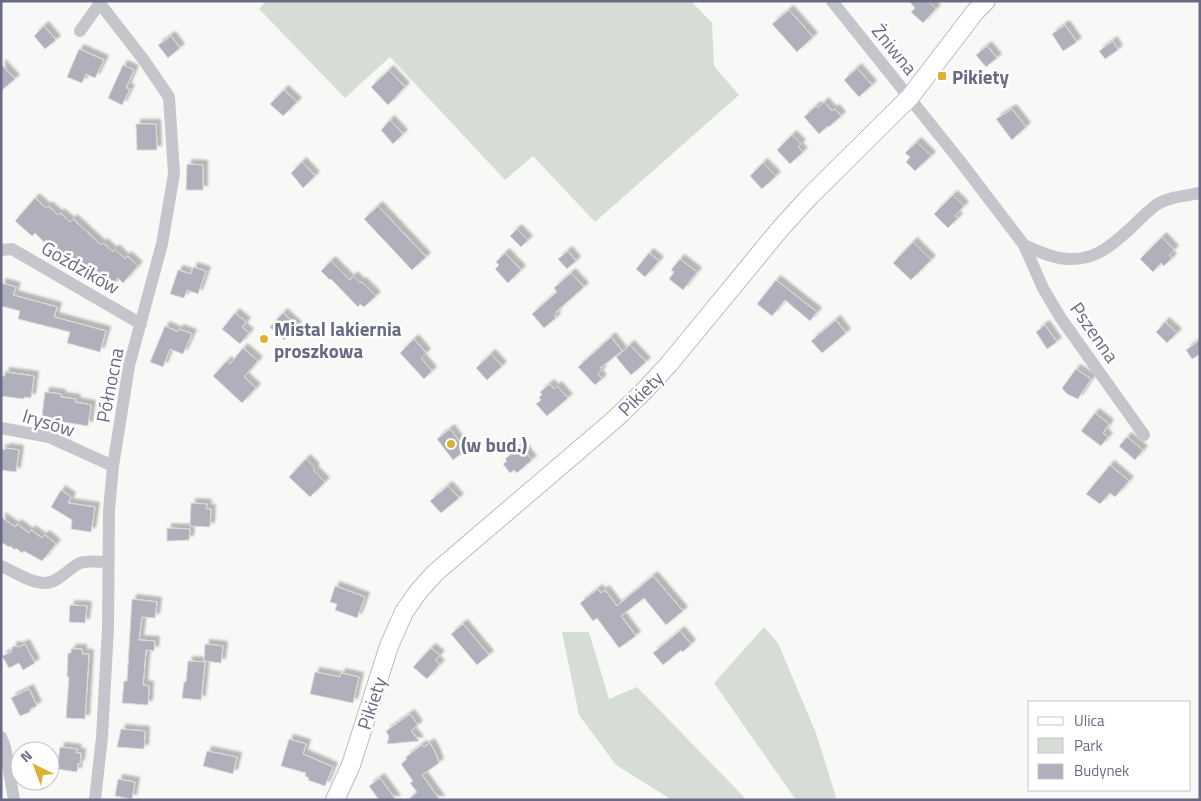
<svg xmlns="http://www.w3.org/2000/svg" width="1201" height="801" font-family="'Titillium Web',sans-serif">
  <defs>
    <filter id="shadow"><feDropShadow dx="4.5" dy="-4.5" stdDeviation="1" flood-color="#0004"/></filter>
  </defs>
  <rect width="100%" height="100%" fill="#f8f9f6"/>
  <path fill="#d6ddd6" d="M266 1H691L712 23 714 66 739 95 595 222 533 156 505 180 390 57 345 98 259 9Z
    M764 627 778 643 816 733 836 797 834 800H796L714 683Z
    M562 632H589L609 699 637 687 747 800H672L616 765 579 715Z"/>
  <path fill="#afb0bc" stroke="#dadbd9" filter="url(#shadow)" d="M909 1H928L936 9 923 23 911 12 915 8Z
    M789 10 813 37 797 52 772 24Z
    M1065 25 1077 42 1063 51 1052 34Z
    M44 26 56 40 45 49 34 36Z
    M171 36 180 48 168 58 158 45Z
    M1113 41 1118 50 1105 59 1099 51Z
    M987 46 997 58 986 67 976 55Z
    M79 49 104 60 95 78 86 74 82 83 67 77Z
    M1 64 15 79 1 91Z
    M123 65 134 70 126 88 130 89 122 105 108 98Z
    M857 68 872 85 859 97 844 80Z
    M389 70 405 87 388 105 371 87Z
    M284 90 297 102 283 116 270 104Z
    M824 102 832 111 835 109 841 116 829 127 828 126 819 134 804 117 816 106 818 108Z
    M1012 109 1026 127 1012 140 996 119Z
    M390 120 403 134 393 144 381 130Z
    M136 124H156L157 150H137Z
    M792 135 801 144 798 147 803 152 790 164 777 150Z
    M917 142 931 156 915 171 906 162 910 157 905 153Z
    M302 162 315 176 303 188 291 173Z
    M763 163 776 176 762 189 750 176Z
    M187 164 203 165V190H186Z
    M953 195 964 206 955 216 958 218 948 228 934 214Z
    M35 198 46 208 48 206 58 215 60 213 70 222 73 219 101 245 103 243 113 252 115 249 125 259 127 256 138 266 123 283 118 278 112 286 101 277 100 280 89 270 87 272 77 263 74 265 46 240 44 242 35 233 32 236 15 221Z
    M378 206 426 257 412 270 364 219Z
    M517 229 528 240 521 247 510 236Z
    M1162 237 1174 250 1169 255 1172 258 1164 266 1161 263 1153 272 1140 259Z
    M913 242 931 260 911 280 893 263Z
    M568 251 576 261 567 269 558 259Z
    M505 253 521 270 508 283 495 269 499 265 496 262Z
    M649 253 659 261 645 277 636 269Z
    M680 259 697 272 683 290 669 279 674 272 671 270Z
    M331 261 350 280 353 276 360 283 362 282 376 296 364 307 360 304 358 307 331 279 330 280 321 271Z
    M193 267 206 271 198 294 187 290 184 298 170 294 178 270 191 274Z
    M571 273 584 287 556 312 557 313 554 316 556 318 544 328 532 314 557 292 554 288Z
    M776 280 817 312 810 321 785 300 772 316 757 304Z
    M1 283 16 287 13 295 57 307 54 317 106 331 100 352 67 343 70 332 18 319 20 311 1 306Z
    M235 313 246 322 242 327 249 333 240 344 222 329Z
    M283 313 297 326 284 340 270 327Z
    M836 320 846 333 822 353 811 341Z
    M1165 322 1177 333 1167 343 1156 332Z
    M1045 325 1057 342 1047 349 1036 332Z
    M165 326 178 332 179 329 192 334 183 354 170 349 163 367 150 362Z
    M611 337 622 351 600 368 602 370 598 374 602 379 595 385 578 367Z
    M414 339 426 353 421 358 432 371 424 379 400 353Z
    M1200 340V354L1192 359 1186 350Z
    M630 345 646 362 631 375 616 357Z
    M243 348 258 361 244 377 256 388 242 403 213 376 227 361 230 364Z
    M491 354 502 366 487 380 476 368Z
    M1076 369 1091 379 1078 399 1067 394 1062 388Z
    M5 372 34 376 31 398 24 397V399L1 396V376H5Z
    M550 384 554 389 557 386 568 398 547 416 536 404 541 400 539 397 542 395 540 392Z
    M45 392 61 394V397L76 399 75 402 91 405 88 426 57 421V419L42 416Z
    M1095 413 1109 424 1103 433 1108 437 1101 446 1081 431Z
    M450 429 466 450 453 460 437 439Z
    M1127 437 1143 450 1135 460 1119 446Z
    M521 446 532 460 517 473 514 470 510 473 503 464 507 461 505 459Z
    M5 448 19 450 16 472 1 470V449L5 450Z
    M306 459 315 468 313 470 325 482 310 497 289 477Z
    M1110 465 1129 481 1115 497 1110 493 1100 504 1086 494Z
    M448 486 459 498 441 513 430 501Z
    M61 490 71 497 68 503 95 507 91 532 71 529 72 520 51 507Z
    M191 503 207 504 206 509H211L210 527 190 526Z
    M1 517 15 527 17 524 29 533 31 530 42 538 45 535 56 544 42 561 24 551 22 553 16 548 15 550 10 546 9 547 1 542Z
    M167 528 190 529 189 540 167 541Z
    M653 576 683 611 666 625 644 598 621 616 636 636 619 648 597 618 593 621 580 603 598 589 601 593 605 590 617 606Z
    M335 586 365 597 357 618 335 610 337 604 330 602Z
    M132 599 157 602 155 618 142 617 139 640 155 641 154 651 146 650 143 685 149 686 148 705 122 703 124 681H127Z
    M70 605 87 606 85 623 69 622Z
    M463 624 489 655 477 665 451 634Z
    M680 631 691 644 683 652 681 650 663 665 653 653Z
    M25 644 35 663 23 670 19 663 9 668 2 656 11 652 13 646 19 647Z
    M205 644 223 646 221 663 204 661Z
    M431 648 440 655 435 660 440 664 427 679 413 667Z
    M71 649H82V654H89L85 719 66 718 69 677H67L68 653H71Z
    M188 661 205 662 201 700 182 698 184 682H186Z
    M315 672 340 677 341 673 359 677 353 703 310 694Z
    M29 689 37 706 30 709V712L20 716 11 698Z
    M410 714 418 725 411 731 419 741 387 744 389 737 386 731Z
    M121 729 145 731 144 749 117 747Z
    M289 739 306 744 303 754 333 767 325 786 308 780 309 778 305 776 306 773 281 766Z
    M430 743 435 752 439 763 422 775 440 800H408L417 792 410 783 413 781 401 764 407 759 406 757 422 745 424 747Z
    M60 747 77 749 76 753H81L80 764 78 763 77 772 57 769Z
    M207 751 237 757 233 774 203 766Z
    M380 778 396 800H379L369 786Z
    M118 779 135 782 132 799 115 796Z"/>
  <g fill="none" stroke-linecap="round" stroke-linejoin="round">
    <defs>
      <path id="secondary" d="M335 800 351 765 389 646 404 612 418 592 435 573 614 420 644 391 669 364 780 229 810 196 910 97 975 12 986 1"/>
    </defs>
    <use href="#secondary" stroke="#babac2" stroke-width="20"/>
    <path stroke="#c5c5cc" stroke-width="12" d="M832 1 960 161 1024 245 1043 288 1060 317 1144 435
      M80 31 100 3
      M1024 245C1049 257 1073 266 1100 252 1112 246 1123 235 1133 226 1140 219 1148 211 1156 205 1168 197 1185 196 1200 193
      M1 250 12 249 141 324
      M1 428 49 437 113 466
      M1 566C14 571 31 584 46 583 59 582 69 568 80 563 89 560 99 562 108 562
      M1 737 5 747 14 800
      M95 800 102 737 108 628 109 510 113 466 129 366 162 244 174 174 169 97 143 59 98 1"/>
    <use href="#secondary" stroke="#fff" stroke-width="18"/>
  </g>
  <g fill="#ddb133" stroke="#fff" stroke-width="2">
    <rect x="937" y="71" width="10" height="10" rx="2.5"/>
    <circle cx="264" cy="339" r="5"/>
    <circle cx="451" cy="444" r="5"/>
  </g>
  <g text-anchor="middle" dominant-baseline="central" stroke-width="5" stroke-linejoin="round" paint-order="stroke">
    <g font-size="19" fill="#696a86" stroke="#fff">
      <text transform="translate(895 49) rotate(51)">Żniwna</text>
      <text transform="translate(81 267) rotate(30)">Goździków</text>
      <text transform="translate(1095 332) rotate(55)">Pszenna</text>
      <text transform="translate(109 385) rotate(-79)">Północna</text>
      <text transform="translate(640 393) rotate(-45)">Pikiety</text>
      <text transform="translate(49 422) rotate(17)">Irysów</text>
      <text transform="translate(371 703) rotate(-72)">Pikiety</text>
    </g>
    <g font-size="19" font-weight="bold" fill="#696a86" stroke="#fff" text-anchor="start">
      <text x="952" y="76">Pikiety</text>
      <text x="274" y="328">Mistal lakiernia<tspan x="274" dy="22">proszkowa</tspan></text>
      <text x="461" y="444">(w bud.)</text>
    </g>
  </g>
  <rect width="1201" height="801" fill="none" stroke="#696a86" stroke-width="5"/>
  <rect x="1028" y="701" width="162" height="90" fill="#ffffff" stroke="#c3c3cf"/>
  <rect x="1038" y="717" width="25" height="8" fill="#ffffff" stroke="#c3c3cf"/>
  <text x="1074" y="726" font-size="15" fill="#696a86">Ulica</text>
  <rect x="1038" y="738" width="25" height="15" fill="#d6ddd6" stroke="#c3c3cf"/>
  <text x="1074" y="751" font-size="15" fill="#696a86">Park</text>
  <rect x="1038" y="764" width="25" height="15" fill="#afb0bc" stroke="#c3c3cf"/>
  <text x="1074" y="776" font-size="15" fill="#696a86">Budynek</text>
  <g transform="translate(35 766) rotate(318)"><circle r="24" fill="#ffffff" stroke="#c3c3cf"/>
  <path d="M0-4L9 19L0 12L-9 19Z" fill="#ddb133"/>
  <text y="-8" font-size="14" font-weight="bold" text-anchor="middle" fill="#696a86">N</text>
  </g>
</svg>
